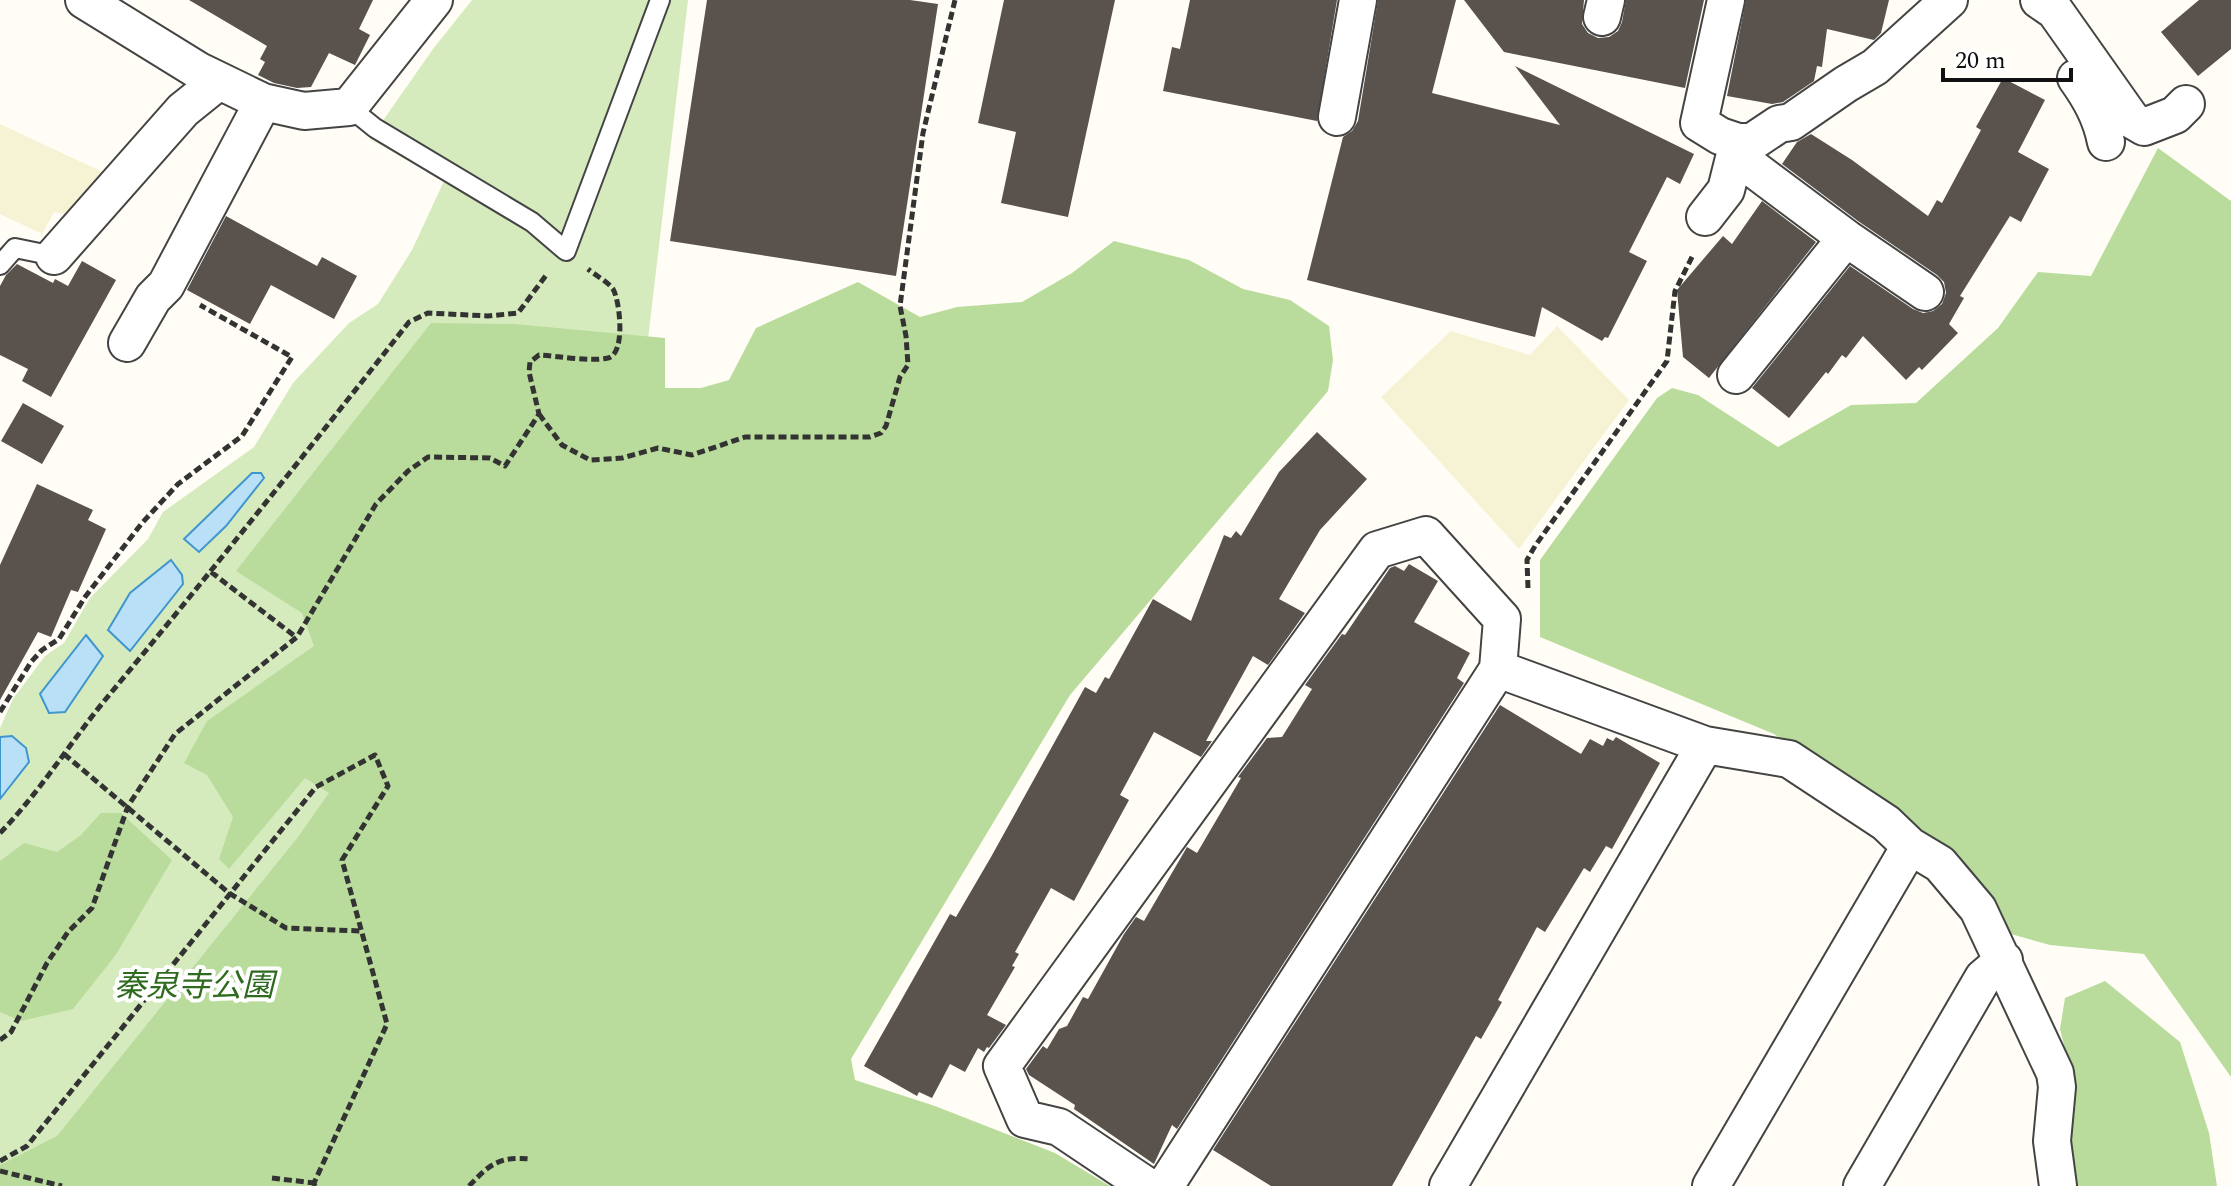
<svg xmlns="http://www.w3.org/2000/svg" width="2231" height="1186" font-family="Spectral,'Noto Sans JP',serif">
  <rect width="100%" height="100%" fill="#fffdf5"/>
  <path fill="#f6f3d4" d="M0 124 109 175 75 217 54 212 42 234 0 214Z
    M1557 326 1629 400 1519 549 1381 397 1451 331 1530 355Z"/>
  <path fill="#d5ebbd" d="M472 0H688L648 339 339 1186H0V728L13 699 45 656 64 643 90 598 148 539 163 512 254 447 293 383 349 323 378 304 412 250 444 181 370 139 433 49Z"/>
  <path fill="#b9dc9c" d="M2158 148 2231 201V1077L2144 954 2050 945 2011 934 1996 903 1958 854 1774 734 1540 637V560L1657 398 1672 388 1698 395 1778 447 1851 405 1916 403 1998 328 2038 272 2091 276Z
    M1114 241 1189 260 1243 289 1290 300 1329 326 1333 360 1328 391 1070 695 851 1059 855 1080 935 1106 1055 1153 1110 1186H0V1165L57 1136 298 837 329 793 305 778 229 869 219 859 233 817 207 775 184 763 207 721 314 646 302 613 236 571 431 323 514 324 665 338V388H701L729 380 756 328 858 282 920 317 957 307 1022 302 1072 273Z
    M101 813H121L172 860 115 956 73 1009 21 1021 0 1012V861L24 843 57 852 81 835Z
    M2105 981 2180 1042 2209 1133 2217 1186H2053L2070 1069 2060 1029 2065 998Z"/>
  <path fill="#b9e0f7" stroke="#3f96cf" stroke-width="2" d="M252 473H261L264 478 226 526 199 552 184 539Z
    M171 560 182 575 183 584 130 651 108 630 130 593Z
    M86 635 103 656 65 712 49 713 40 694Z
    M12 736 26 748 29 762 0 799V737Z"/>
  <path fill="#5a524d" d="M189 0H373L359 29 370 35 355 65 329 53 311 87 297 88 274 83 258 75 265 62 260 59 267 46Z
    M707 0H910L938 4 896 276 670 241Z
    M1004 0H1115L1068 217 1001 203 1016 132 978 123Z
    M1190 0H1337L1317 121 1163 91 1172 47 1180 49Z
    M1378 0H1456L1432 93 1560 125 1515 66 1694 154 1680 184 1667 177 1629 252 1647 261 1608 338 1605 337 1602 341 1542 307 1535 337 1307 280 1343 137 1352 131 1358 121Z
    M1464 0H1584L1582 24 1588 33 1598 38 1609 37 1618 31 1622 22 1626 0H1704L1685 88 1504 52Z
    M1746 0H1889L1881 33 1874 40 1827 29 1822 67 1817 66 1814 81 1783 102 1772 104 1727 96Z
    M2199 0H2231V49L2198 76 2161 32Z
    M2003 78 2045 100 2018 152 2049 169 2021 222 2010 216 1960 296 1964 298 1949 324 1958 333 1922 370 1919 367 1906 380 1863 336 1846 358 1842 355 1828 374 1826 372 1789 418 1752 388 1850 266 1913 309 1923 313 1933 311 1942 304 1946 293 1944 282 1937 275 1858 221 1782 164 1797 142 1811 134 1852 160 1928 216 1937 200 1942 203 1981 130 1976 127Z
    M1762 201 1816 242 1709 378 1683 357 1677 290 1723 236 1732 244Z
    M226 216 317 266 322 257 357 276 334 319 271 285 250 324 187 290Z
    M82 261 116 280 51 397 22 381 28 369 0 355V286L6 275 17 264 53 283 55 279 68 286Z
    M23 403 64 426 42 464 1 441Z
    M1317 432 1367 479 1320 530 1279 599 1305 613 1268 665 1253 656 1206 741H1212L1201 757 1154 732 1120 795 1129 800 1074 901 1051 888 1015 952 1019 954 1012 966 1015 967 987 1015 1006 1025 989 1048 987 1047 984 1052 978 1048 965 1072 950 1064 932 1098 919 1092 917 1096 864 1066 950 914 956 917 991 857 1085 687 1096 693 1105 677 1109 679 1153 599 1191 621 1224 535 1231 538 1236 531 1241 536 1279 472Z
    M37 484 93 510 88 520 106 529 78 592 71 590 51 637 38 632 0 700V565Z
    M1409 564 1438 581 1414 622 1470 653 1457 678 1464 683 1177 1129 1172 1125 1154 1164 1074 1109 1075 1105 1029 1075 1026 1069 1043 1046 1047 1049 1059 1029 1067 1026 1083 997 1088 999 1124 934 1136 917 1144 921 1187 847 1197 853 1241 778 1238 777 1267 738 1282 737 1312 689 1305 685 1342 634 1345 635 1390 568 1395 566 1404 571Z
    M1500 705 1581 754 1590 739 1603 746 1607 738 1613 741 1616 737 1660 763 1612 849 1606 846 1590 872 1584 868 1545 932 1537 927 1498 1000 1502 1002 1481 1039 1476 1036 1392 1186H1271L1213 1150Z"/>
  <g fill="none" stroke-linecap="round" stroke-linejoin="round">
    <defs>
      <path id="service" d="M349 107 375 128 532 222 566 251 660 0
        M0 265 15 248 54 256"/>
      <path id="minor" d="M84 0 199 71 263 102 304 111 349 107 434 0
        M1726 0 1699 123 1720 136 1738 142H1752L1779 124 1791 122 1846 84 1875 67 1949 0
        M2039 0 2055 11 2132 120 2144 127 2175 115 2186 104
        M1602 17 1606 0
        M2076 78C2091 99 2101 117 2106 142
        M1337 117 1358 0
        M1705 217 1726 190 1738 142
        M1846 238 1925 292
        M54 256 183 110 219 81
        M127 343 153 298 166 285 263 102
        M1736 375 1846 238 1751 167 1738 142
        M1147 1186 1059 1127 1025 1119 1002 1066 1377 550 1426 535 1502 619 1498 669 1705 745 1789 759 1886 823 1910 846 1940 864 1978 909 2055 1073 2057 1087 2052 1141 2058 1186
        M1165 1186 1498 669
        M1448 1186 1705 745
        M1711 1186 1910 846
        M1862 1186 1983 978 2004 960"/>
    </defs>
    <use href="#service" stroke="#444" stroke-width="22"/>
    <use href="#minor" stroke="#444" stroke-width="40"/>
    <path stroke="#333" stroke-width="5" stroke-dasharray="8 4" stroke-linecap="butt" d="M539 414 562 445 590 460 622 458 658 448 692 455 745 437H870L881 433 886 426 900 377 908 365 906 336 900 306 923 133 955 0
      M211 572 296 637
      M1528 588 1527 560 1535 546 1667 361 1675 291 1693 255
      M0 712 31 662 42 650 59 639 85 597 142 523 178 484 242 436 292 357 200 305
      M64 754 229 893 286 928 361 931
      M0 833C40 792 69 744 105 700 208 576 309 449 409 322L428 313 488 316 518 313 547 274
      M0 1040 11 1032 47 963 68 932 92 908 128 806 175 734 297 637 376 504 408 471 428 457 490 458 505 466 539 414 529 372 530 362 539 355C558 356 589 362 608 358 626 354 620 301 613 289 608 282 595 275 588 269
      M0 1161 27 1146 316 787 375 755 388 786 342 860 387 1024 314 1183 315 1186
      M0 1171 62 1186
      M272 1178 314 1183
      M469 1186C490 1164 499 1156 531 1159"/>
    <use href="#service" stroke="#fff" stroke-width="18"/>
    <use href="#minor" stroke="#fff" stroke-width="36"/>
  </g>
  <g text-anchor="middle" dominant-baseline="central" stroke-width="8" stroke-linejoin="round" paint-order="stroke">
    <g font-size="32" font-style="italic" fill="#2f6b1f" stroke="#fff">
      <text x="194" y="986">秦泉寺公園</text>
    </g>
  </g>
  <path d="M1943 68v12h128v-12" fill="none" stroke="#111111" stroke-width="4"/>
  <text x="1955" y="68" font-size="24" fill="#111111" stroke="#ffffff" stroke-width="6" paint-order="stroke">20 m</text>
</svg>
